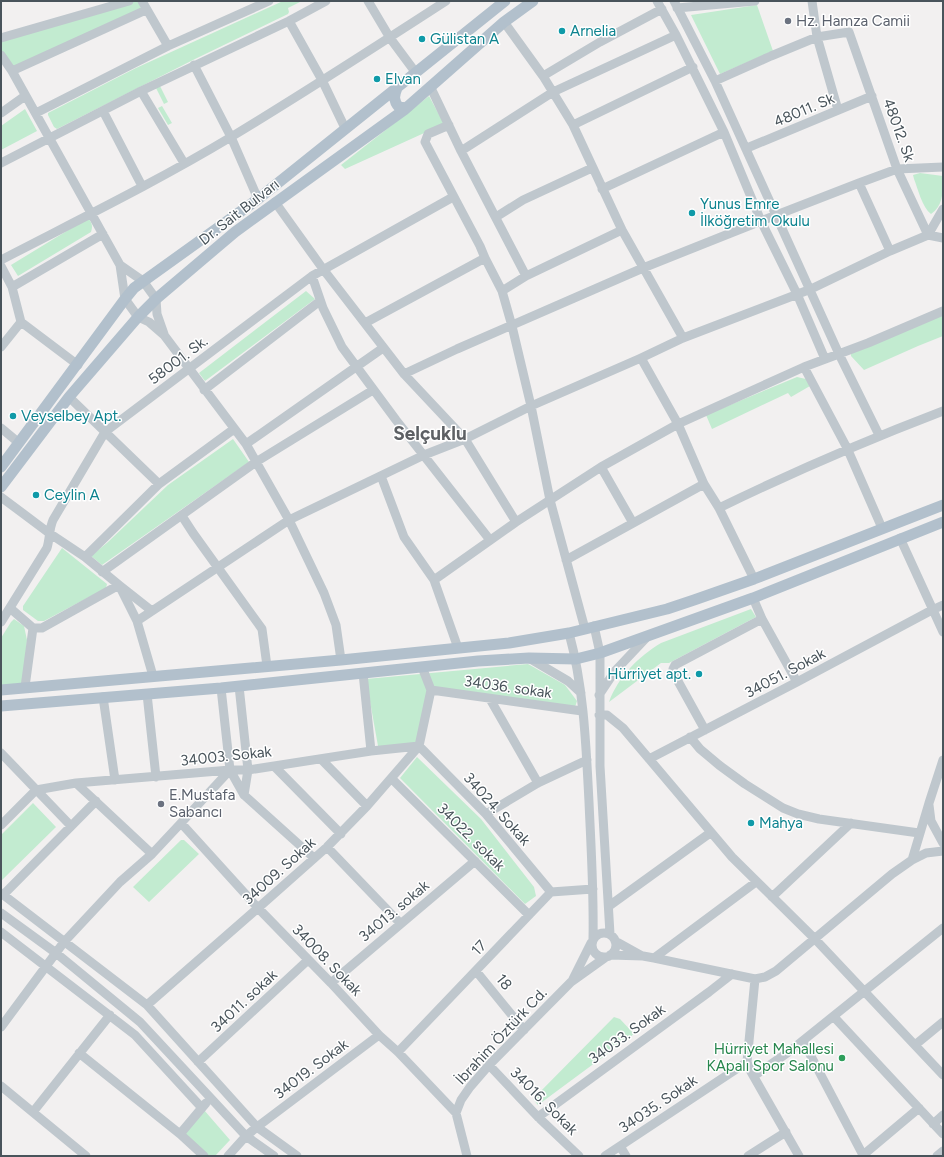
<svg xmlns="http://www.w3.org/2000/svg" width="944" height="1157" font-family="Figtree,sans-serif">
  <rect width="100%" height="100%" fill="#f2f0f0"/>
  <path fill="#c2ebd0" d="M129 1H142L146 10 12 71 1 55V38Z
    M283 1H302L288 8 289 12 288 14 195 59 57 129 54 127 48 115V113L136 68Z
    M757 5 773 51 720 74 691 15Z
    M160 86 168 102 164 104 156 88Z
    M429 96 444 124 345 169 341 165Z
    M162 106 172 123 168 125 158 108Z
    M25 109 37 131 1 150V126Z
    M920 173 943 176C943 190 944 205 931 214 922 207 918 189 914 179L913 175Z
    M88 218C92 223 93 226 91 232L18 276 11 265Z
    M306 291 315 299 205 381 199 373Z
    M943 315V336L918 346 864 370 851 356V352Z
    M797 377 806 379 810 386 791 397 788 393 712 429 706 415Z
    M233 439 249 462 102 565 91 556 108 542 168 485Z
    M62 548 107 584 106 588 44 621H38L23 610V606Z
    M751 609 756 617 669 663H661L609 702C618 677 639 656 661 643Z
    M14 619 24 626 27 640 24 683 1 686V638L11 622Z
    M528 664 565 685 577 701 575 707 431 690 419 746H378L366 679Z
    M417 757 481 819 534 887 536 896 525 904 400 778Z
    M33 803 56 827 1 881V835Z
    M181 840H184L199 854 149 902 133 887Z
    M614 1017 620 1019 634 1034 538 1105 533 1099Z
    M204 1110 230 1140 215 1156H208L182 1133Z"/>
  <g fill="none" stroke-linecap="round" stroke-linejoin="round">
    <path stroke="#bfc7cd" stroke-width="9" d="M142 1 168 46
      M368 1 390 38 416 73
      M657 1 676 35 724 132 761 221 797 294 825 359
      M674 1 715 81 839 354 879 435
      M812 1 817 37 838 110
      M677 8 755 1
      M289 21 322 80 345 128
      M504 22 543 76 573 125 622 230 683 338
      M1 38 129 1
      M1 55 12 71 120 265 125 299 138 317 149 322 164 335 246 444 289 520 324 593 336 625 341 660
      M194 65 231 137 258 199
      M12 71 146 10
      M543 76 600 42 662 9
      M715 81 771 56 817 37 849 32 897 169 928 235
      M430 86 461 151 526 276
      M141 91 184 163
      M103 111 142 186
      M1 113 25 96
      M36 113 168 46 269 1
      M449 125 428 134 425 142 480 246 485 258 502 291 512 326 531 406 550 500 585 629
      M573 125 693 67
      M747 148 872 96
      M461 151 553 92 676 35
      M1 163 141 91 289 21 326 1
      M859 183 890 251
      M602 189 724 132
      M275 202 323 269 404 374 465 439 516 522
      M496 217 523 200 592 168
      M928 235 943 209
      M1 260C78 220 156 182 231 137 304 93 375 47 446 1
      M120 265 143 281 156 299 157 314 164 334
      M1 266 12 287 21 322 78 365
      M312 276 323 308 342 347 396 420 490 540
      M12 287 103 234
      M502 291 526 276 622 230
      M365 323 485 258
      M1 347 21 322
      M641 358 678 424 704 484 719 508 754 579
      M804 367 847 448 882 528
      M404 374 457 349 643 268 761 221 859 183 897 169 943 167
      M204 390 320 301
      M69 397 159 484
      M1 428 19 443
      M246 444 383 348
      M601 467 633 523
      M381 476 404 537 434 580
      M1 497 49 533 85 557 119 585 137 621 153 676
      M719 508C793 472 867 440 943 411
      M182 516 193 533 262 629 267 666
      M900 538 943 632
      M85 557 159 484 234 429
      M566 560 704 484
      M102 572 256 462 373 390
      M753 598 762 619 797 682
      M10 608 33 628H42L119 585 152 611
      M137 621 289 520 424 455 465 439 531 406 641 358 683 338 811 289 890 251 928 235 943 238
      M1 622 47 548C50 538 49 529 53 520L105 432 312 276 453 197
      M594 626 600 653V766L610 934
      M569 633C584 688 586 745 589 802 591 848 594 893 593 939
      M458 648 434 580 516 522 601 467 678 424 804 367 868 343 943 311
      M529 658 568 681 581 693
      M363 673 371 751
      M239 686 248 770 244 795
      M25 687 33 628
      M431 690 582 711
      M147 694 156 777
      M599 695 615 671 648 636
      M103 697 115 780
      M490 699 538 783
      M599 715H607L623 728 732 857 815 939 943 1075
      M705 730 674 674 673 669 675 665 762 619
      M690 737 700 749 719 765 745 784 783 808 798 814 819 819 919 833
      M419 746 486 814 551 892
      M1 753 71 826
      M321 759 367 806
      M649 759 797 682 932 610 943 605
      M274 766 341 834
      M230 770 244 795 314 858
      M392 779 529 915
      M76 783 152 854
      M36 790 76 783 230 770H248L371 751 419 746
      M929 805 931 821 943 843
      M486 814 538 783 587 760
      M181 823 258 908 331 983 379 1035 398 1052 456 1113 467 1156
      M1 825 36 790
      M327 847 400 923
      M912 860 929 803 943 760
      M1 893 147 1005 257 1127 297 1156
      M3 895 96 801
      M772 897 851 823
      M609 906 710 833
      M1 913 56 953 140 1022 246 1136 274 1156
      M1 932 135 1035 202 1108
      M592 945a12 12 0 1 1 24 0a12 12 0 1 1-24 0Z
      M615 941 642 956
      M610 955 643 956 654 958 755 979 765 977 776 971 892 874 912 860 926 853 943 851
      M654 958 756 882
      M476 971 524 1030
      M573 979 591 943
      M755 979 747 1062 750 1070 799 1156
      M331 983 475 861
      M147 1005 258 908 327 847 367 806 419 746 431 690 422 667
      M834 1017 943 1134
      M1 1027 64 942 120 882 152 854 181 823 230 770 221 688
      M803 1041 863 1155
      M915 1045 943 1022
      M398 1052 551 892 593 889
      M79 1053 180 1134 204 1156
      M198 1062 308 960
      M489 1065 538 1117 579 1156
      M754 1076 790 1051 943 928
      M1 1086 86 1156
      M33 1112 110 1015
      M456 1113 461 1100 470 1087 489 1065 571 982 606 957
      M538 1117 709 992 732 974
      M933 1124 943 1115
      M180 1134 206 1103
      M620 1146 626 1156
      M228 1156 246 1136 257 1127 379 1035
      M605 1156 747 1062
      M748 1156 786 1132
      M862 1156 919 1108
      M937 1156 943 1151"/>
    <path stroke="#b2c0cc" stroke-width="11" d="M397 88C394 95 393 101 399 107L406 108
      M1 467 125 299 134 288 258 199 505 1
      M1 487 69 397 138 317 156 299 235 232 404 110 504 22 533 1
      M1 690 341 660 509 643 569 633 667 609 694 600 754 579 943 505
      M1 706 221 688 478 661 529 658 576 659 600 653 753 598 943 522"/>
  </g>
  <g fill="#6b7280" stroke="#fff" stroke-width="1.5">
    <circle cx="788" cy="21" r="4"/>
    <circle cx="161" cy="804" r="4"/>
  </g>
  <g fill="#0f9aa8" stroke="#fff" stroke-width="1.5">
    <circle cx="562" cy="31" r="4"/>
    <circle cx="422" cy="39" r="4"/>
    <circle cx="377" cy="79" r="4"/>
    <circle cx="692" cy="213" r="4"/>
    <circle cx="13" cy="416" r="4"/>
    <circle cx="36" cy="495" r="4"/>
    <circle cx="699" cy="674" r="4"/>
    <circle cx="751" cy="823" r="4"/>
  </g>
  <circle fill="#2e9e5b" stroke="#fff" stroke-width="1.5" cx="842" cy="1058" r="4"/>
  <g text-anchor="middle" dominant-baseline="central" stroke-width="3" stroke-linejoin="round" paint-order="stroke">
    <g font-size="15" fill="#5b616d" stroke="#fff" text-anchor="start">
      <text x="796" y="21">Hz. Hamza Camii</text>
      <text x="169" y="795">E.Mustafa<tspan x="169" dy="17">Sabancı</tspan></text>
    </g>
    <g font-size="15" fill="#0d838f" stroke="#fff" text-anchor="start">
      <text x="570" y="31">Arnelia</text>
      <text x="430" y="39">Gülistan A</text>
      <text x="385" y="79">Elvan</text>
      <text x="700" y="204">Yunus Emre<tspan x="700" dy="17">İlköğretim Okulu</tspan></text>
      <text x="21" y="416">Veyselbey Apt.</text>
      <text x="44" y="495">Ceylin A</text>
      <text x="691" y="674" text-anchor="end">Hürriyet apt.</text>
      <text x="759" y="823">Mahya</text>
    </g>
    <g font-size="15" fill="#49545b" stroke="#fff">
      <text transform="translate(804 110) rotate(-23)">48011. Sk</text>
      <text transform="translate(899 130) rotate(70)">48012. Sk</text>
      <text transform="translate(239 212) rotate(-38)">Dr. Sait Bulvarı</text>
      <text transform="translate(178 360) rotate(-37)">58001. Sk.</text>
      <text transform="translate(785 673) rotate(-28)">34051. Sokak</text>
      <text transform="translate(508 687) rotate(8)">34036. sokak</text>
      <text transform="translate(226 756) rotate(-6)">34003. Sokak</text>
      <text transform="translate(497 809) rotate(48)">34024. Sokak</text>
      <text transform="translate(471 837) rotate(45)">34022. sokak</text>
      <text transform="translate(279 871) rotate(-42)">34009. Sokak</text>
      <text transform="translate(394 911) rotate(-40)">34013. sokak</text>
      <text transform="translate(479 948) rotate(-47)">17</text>
      <text transform="translate(327 960) rotate(46)">34008. Sokak</text>
      <text transform="translate(504 982) rotate(51)">18</text>
      <text transform="translate(244 1001) rotate(-43)">34011. sokak</text>
      <text transform="translate(627 1034) rotate(-36)">34033. Sokak</text>
      <text transform="translate(501 1036) rotate(-47)">İbrahim Öztürk Cd.</text>
      <text transform="translate(311 1069) rotate(-37)">34019. Sokak</text>
      <text transform="translate(544 1101) rotate(45)">34016. Sokak</text>
      <text transform="translate(658 1104) rotate(-34)">34035. Sokak</text>
    </g>
    <g font-size="15" fill="#27864d" stroke="#fff" text-anchor="end">
      <text x="834" y="1049">Hürriyet Mahallesi<tspan x="834" dy="17">KApalı Spor Salonu</tspan></text>
    </g>
    <g font-size="19" font-weight="bold" fill="#5d6064" stroke="#fff">
      <text x="430" y="433">Selçuklu</text>
    </g>
  </g>
  <rect width="944" height="1157" fill="none" stroke="#49545b" stroke-width="4"/>
</svg>
